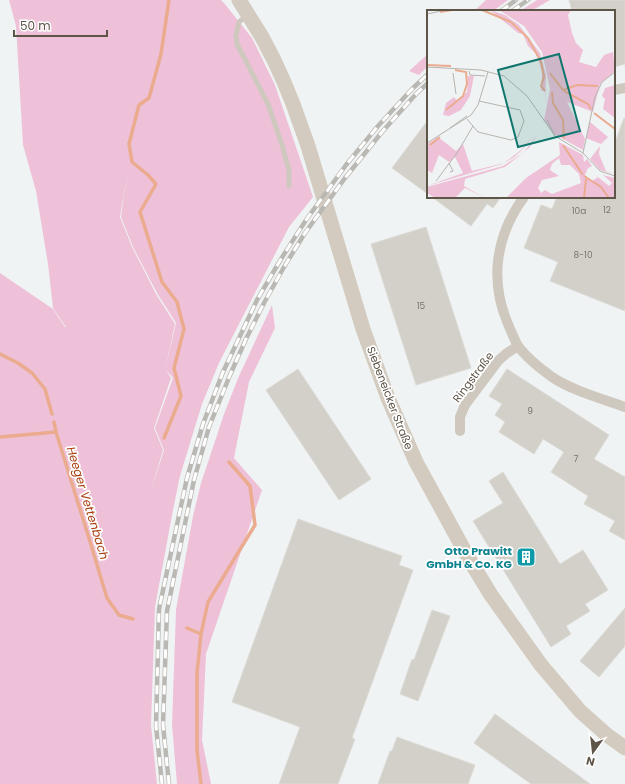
<svg xmlns="http://www.w3.org/2000/svg" width="625" height="784" font-family="Poppins,sans-serif">
  <rect width="100%" height="100%" fill="#f0f3f3"/>
  <path fill="#eec1d8" fill-rule="evenodd" d="M9 0H221L224 3 220 22 224 3 252 38 275 85 313 197 289 227 219 363 202 404 180 476 173 510 155 607 151 725 157 784H0V273L53 309 65 327H66L53 308 48 264 36 191 23 145 16 26ZM130 172 124 193 121 217 133 247 157 293 176 323 165 370 175 324 156 294 132 247 120 217 124 192ZM166 370 173 378 155 428 164 450 151 491 163 450 154 428 171 378Z
    M486 0H508L493 11H474Z
    M537 0H550L531 11H520Z
    M428 54V66L419 75 409 71Z
    M272 305 275 328 249 382 234 458 262 490 206 654 202 740 211 784H177L172 725 176 610 193 516 201 483 224 414 239 376Z"/>
  <g fill="none" stroke-linecap="round" stroke-linejoin="round">
    <path stroke="#eaab8f" stroke-width="3.5" d="M0 354 18 363 32 373 45 389 52 414
      M54 422 56 432
      M0 437 56 432 88 535 107 598 119 615 133 619
      M164 438 181 396 174 368 184 329 177 302 162 282 140 212 156 184 148 175 132 162 129 144 139 105 149 98 161 54 169 0
      M187 628 201 634
      M201 784 197 750V673L201 634 208 602 255 525 250 486 229 462"/>
  </g>
  <path fill="#d3d0ca" stroke="#dcdad5" d="M569 0H625V64L614 67V11H572Z
    M624 118 625 119V311L550 281 558 262 524 248 541 205 552 209 557 197H614V145Z
    M428 120V194L392 168Z
    M432 197H501L493 208 487 204 471 226Z
    M426 227 471 368 416 385 371 244Z
    M298 369 371 479 339 500 266 390Z
    M507 369 609 435 594 459 625 477V540L609 531 615 521 584 504 588 496 551 472 564 452 543 439 534 454 499 432 505 422 495 415 502 404 489 396Z
    M503 472 560 564 583 550 608 590 585 604 590 611 566 626 571 634 551 647 473 521 503 503 489 481Z
    M298 519 402 556 399 565 413 570 352 738 355 739 338 784H279L300 727 232 702Z
    M625 608V646L599 677 580 661Z
    M432 610 450 616 418 701 400 694 412 659 414 660Z
    M495 714 590 784H531L474 743Z
    M397 737 475 765 468 784H378L390 751H392Z"/>
  <g fill="none" stroke-linecap="round" stroke-linejoin="round">
    <path stroke="#cfc8bf" stroke-width="5" d="M248 15 239 22 236 36 237 44 268 104 282 145 289 170V186"/>
    <path stroke="#cfc8bf" stroke-width="10" d="M614 90 625 88
      M524 197C496 235 489 280 508 324 511 331 514 339 518 346 526 357 541 369 552 377 571 390 603 399 625 407
      M460 431V417L465 405 498 361 507 353 518 346"/>
    <path stroke="#d3cbbf" stroke-width="15" d="M239 0 262 37 274 60 284 82 293 104 308 146 363 329 388 398 416 462 469 559 491 595 541 665 580 711 607 735 625 748"/>
    <defs>
      <path id="rail" d="M501 11 516 0
        M512 11 528 0
        M162 784 156 726 159 609 187 478 203 424 223 372 257 300 281 259 306 220 346 165 378 126 412 89 428 74
        M169 784 163 725 167 611 194 480 209 427 230 375 246 339 264 303 284 267 305 233 345 178 382 132 417 93 428 83"/>
    </defs>
    <use href="#rail" stroke="#bab8b3" stroke-width="4.5"/>
    <use href="#rail" stroke="#fff" stroke-width="3" stroke-dasharray="9" stroke-linecap="butt"/>
  </g>
  <defs>
    <symbol id="building-square" viewBox="-11 -11 22 22"><rect x="-9" y="-9" width="18" height="18" rx="4" fill="#0f9aa8" stroke="#fff"/><path d="M-4-6H4V6H1V3H-1V6H-4ZM-2.5-4.3h1.7v1.8h-1.7ZM.8-4.3h1.7v1.8H.8ZM-2.5-1h1.7V.8h-1.7ZM.8-1h1.7V.8H.8Z" fill="#fff"/></symbol>
  </defs>
  <g fill-rule="evenodd">
    <use href="#building-square" x="515" y="546" width="22" height="22"/>
  </g>
  <g text-anchor="middle" dominant-baseline="central" stroke-width="3.5" stroke-linejoin="round" paint-order="stroke">
    <g font-size="9" fill="#7b7469">
      <text x="607" y="210">12</text>
      <text x="579" y="211">10a</text>
      <text x="583" y="255">8-10</text>
      <text x="421" y="306">15</text>
      <text x="530" y="411">9</text>
      <text x="576" y="459">7</text>
    </g>
    <g font-size="11" fill="#5e5549" stroke="#fff">
      <text transform="translate(473 377) rotate(-53)">Ringstraße</text>
      <text transform="translate(390 398) rotate(69)">Siebeneicker Straße</text>
    </g>
    <g font-size="11" font-weight="bold" fill="#0d838f" stroke="#fff" text-anchor="end">
      <text x="512" y="551">Otto Prawitt<tspan x="512" dy="13">GmbH &amp; Co. KG</tspan></text>
    </g>
    <g font-size="12" font-style="italic" fill="#a93f10" stroke="#fff">
      <text transform="translate(88 503) rotate(73)">Heeger Vettenbach</text>
    </g>
  </g>
  <g transform="translate(427 10)">
    <rect width="188" height="188" fill="#f0f3f3"/>
    <path d="M63 0 78 5 92 15 113 43 119 65 118 98V82L114 80 115 62 110 45 101 36 96 24 91 23ZM72 0H138L140 2 139 0H144L141 5 145 23 149 33 156 40 152 52 169 57 177 45 186 42 188 61 173 74 166 102 140 92 158 129 156 140 127 124 117 110 123 79 115 42 97 16ZM41 66H47L43 86 34 100 22 106 16 105 19 93 27 87 30 91 40 82ZM188 75V108L176 99 178 89 175 86 178 78ZM163 112 181 127 174 134 159 128ZM108 124 95 140 86 148 75 154 0 176 36 163 28 147 22 152 12 145 5 163 0 160V134L11 127 29 141 36 134 45 161 77 153 94 140ZM111 124 102 138 78 157 38 169 37 176 58 188 38 178 28 188H8L0 183V177L76 156 97 142ZM132 132 156 145 157 152 160 149 165 156 161 158 158 165 165 171 171 167 182 176 185 173 176 165 188 168V188H79L99 168 133 145ZM132 148 134 155H143L152 164 154 173 125 184 118 180 114 183 111 178 115 170 132 166 123 160 125 154ZM173 136 172 144 179 161 188 164 173 160 163 149Z" fill="#eec1d8" fill-rule="evenodd"/>
    <path fill="none" stroke="#eaab8f" stroke-width="2" d="M55 0 84 12 101 28 114 52 117 67 114 76 118 81M13 2 25 0M0 55 24 56M123 63 136 80 150 75 171 76M137 81 161 94 164 99M125 82 126 93 136 110 137 129M19 100 36 86 40 74 39 62 28 60M167 103 188 119M3 135 13 127M136 135 156 165M157 166 174 177 182 188M157 188 159 169"/>
    <path fill="none" stroke="#b6b4af" stroke-width="1" d="M0 4 19 0M0 57 54 60 77 66 100 86 128 126 156 143 173 161 188 166M42 61 43 65 58 66M26 63 29 84M40 109 51 122 84 130 91 127 97 111 93 100 52 91M120 110 128 126M23 118 40 106M0 133 44 105 51 95 61 62M156 143 168 87 175 72 188 62M22 153 26 161 23 162M9 171 30 143 46 116"/>
    <path fill="#0f766e" fill-opacity="0.15" stroke="#0f766e" stroke-width="2" d="M132 44 153 121 91 137 71 60Z"/>
    <rect width="188" height="188" fill="none" stroke="#5e5549" stroke-width="2"/>
  </g>
  <g transform="translate(593 752) rotate(195)" stroke="#ffffff" stroke-width="3" paint-order="stroke">
  <path d="M0-3L7 15L0 10L-7 15Z" fill="#5e5549"/>
  <text y="-6" font-size="11" font-weight="bold" text-anchor="middle" fill="#5e5549">N</text>
  </g>
  <path d="M14 30v6h93v-6" fill="none" stroke="#5e5549" stroke-width="2"/>
  <text x="20" y="30" font-size="12" fill="#5e5549" stroke="#ffffff" stroke-width="3" paint-order="stroke">50 m</text>
</svg>
